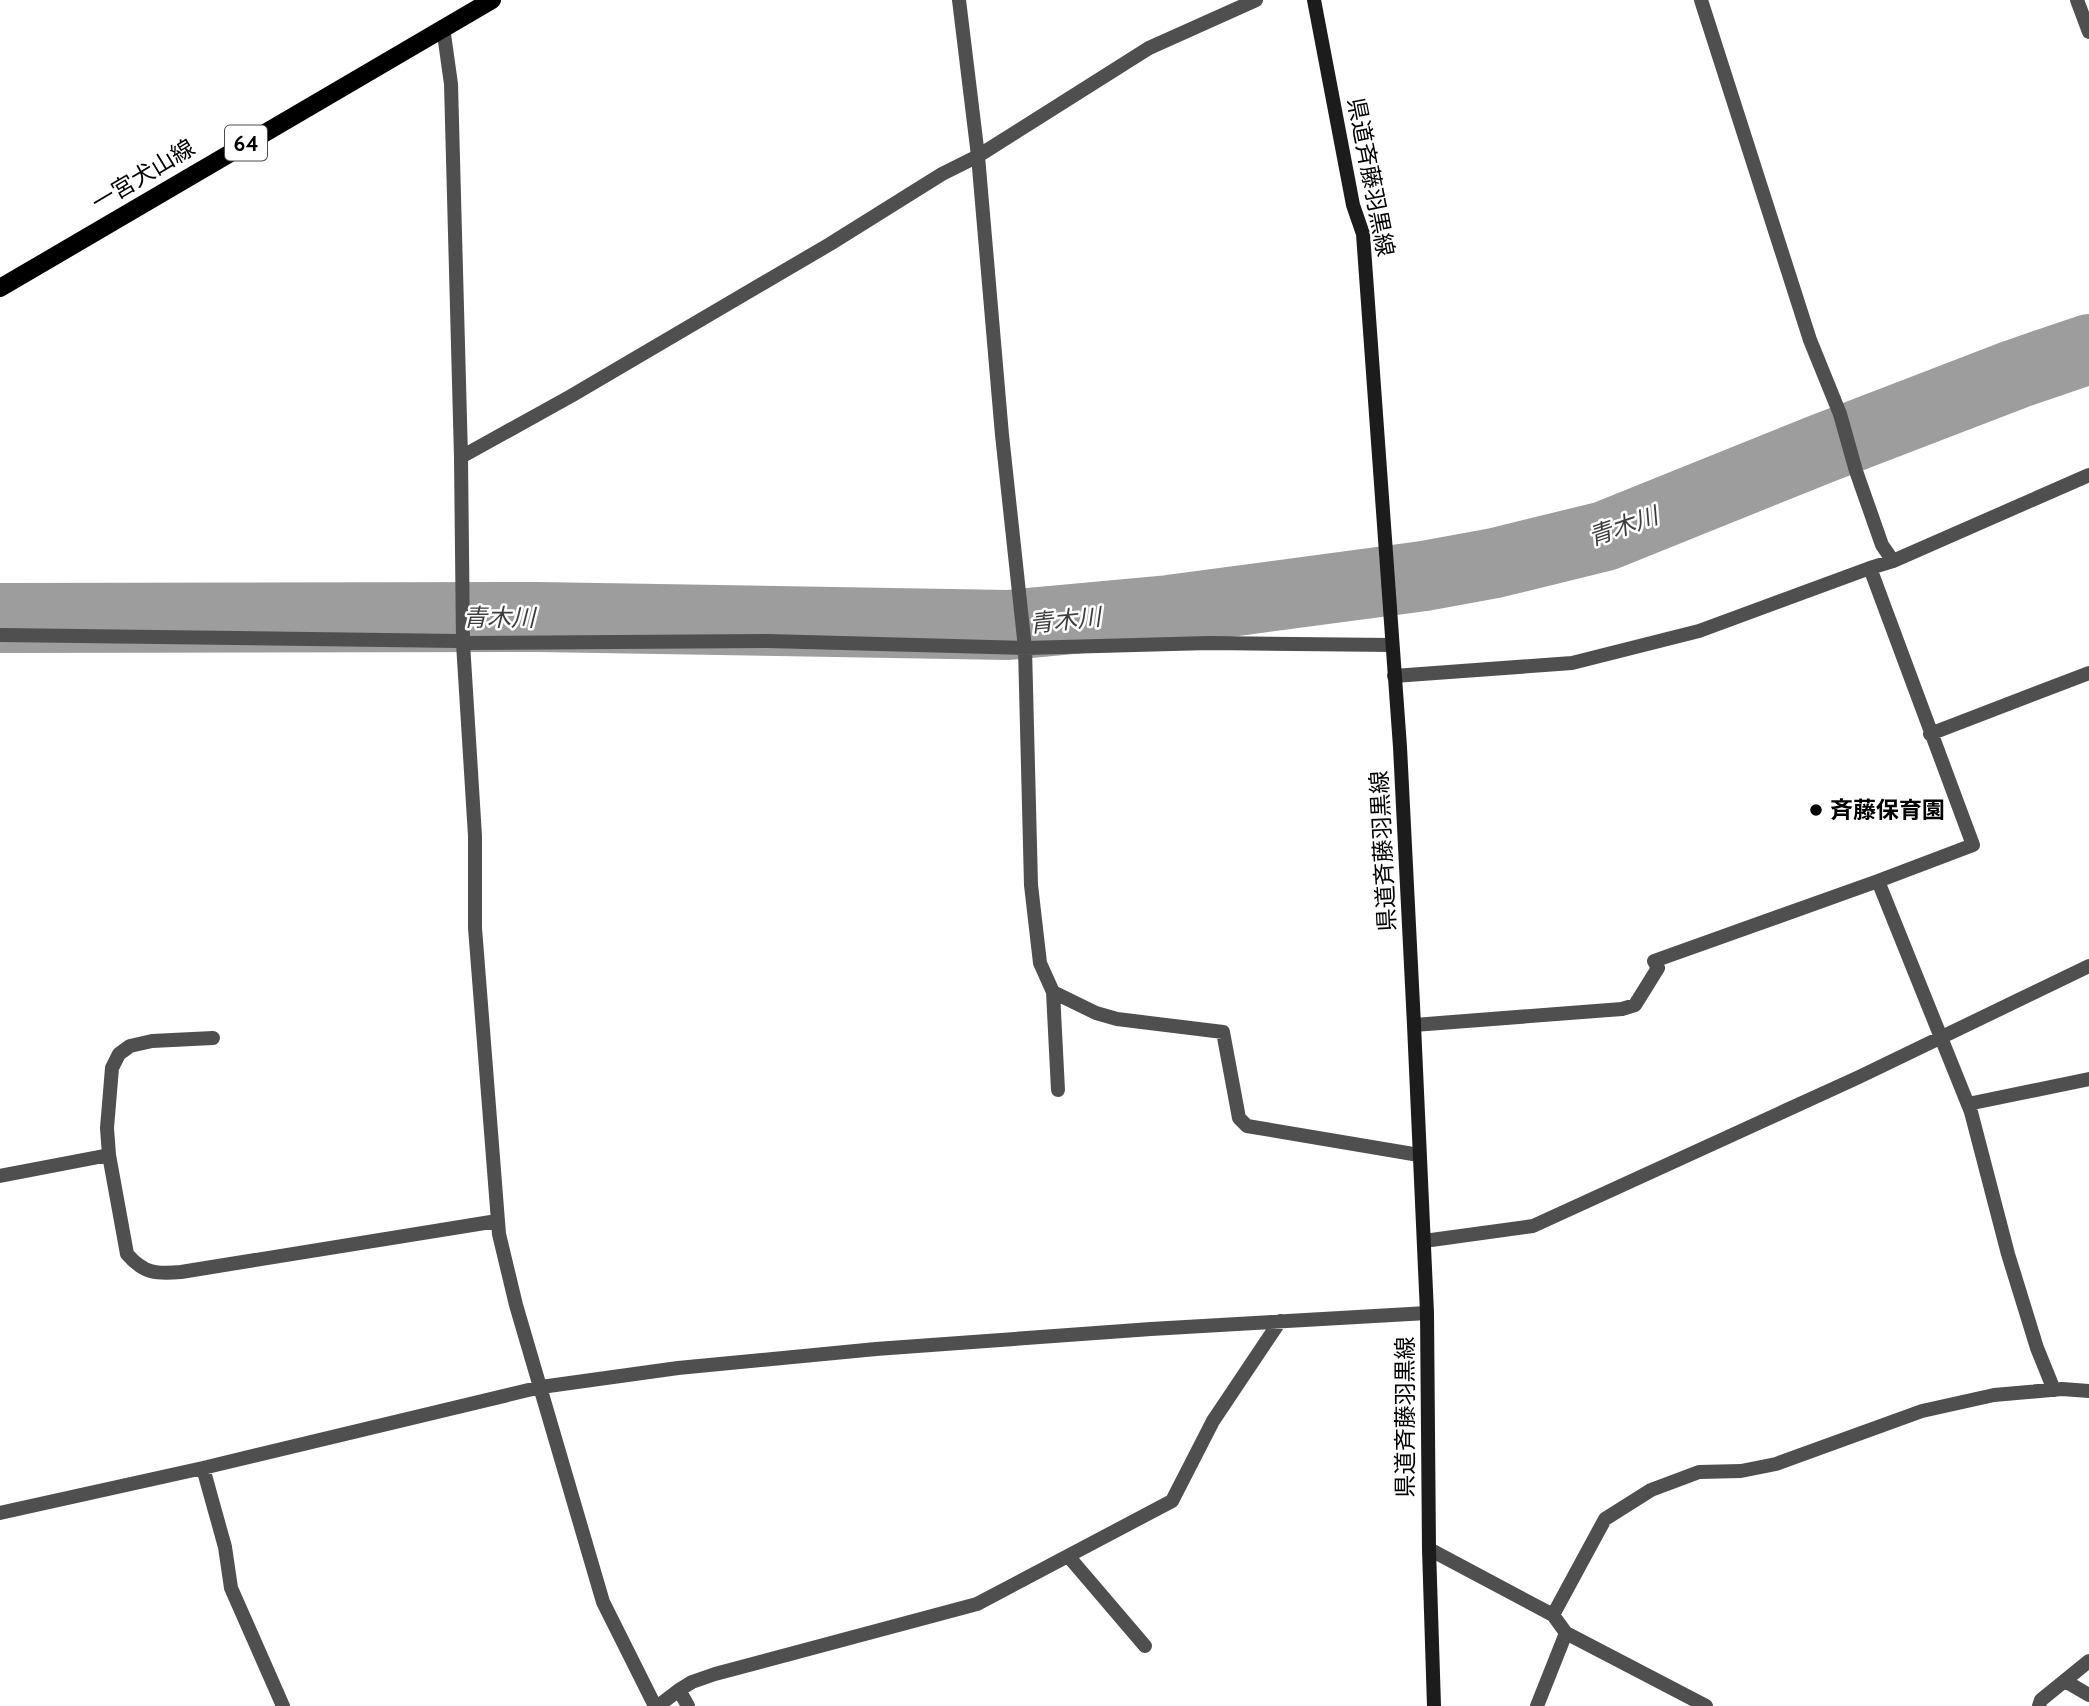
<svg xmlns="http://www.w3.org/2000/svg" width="2089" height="1706" font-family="Cabin,'Noto Sans JP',sans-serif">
  <rect width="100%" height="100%" fill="#fff"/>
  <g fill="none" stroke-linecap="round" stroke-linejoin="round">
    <path stroke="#9d9d9d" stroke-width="70" d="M0 618 538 617 1008 625 1169 610 1424 576 1495 563 1605 536 1821 449 2016 374 2089 349"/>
    <path stroke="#4f4f4f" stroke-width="14" d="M959 0 978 156 1002 435 1025 648 1031 885 1040 963 1053 992 1058 1090
      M1701 0 1810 340 1840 414 1856 471 1882 545 1893 561 1870 568 1973 845 1878 881 1971 1112 2008 1254 2037 1348 2054 1390
      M2077 0 2089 32
      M443 27 451 84 461 457 463 643 475 836V928L499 1234 516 1305 603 1602 655 1706
      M461 457 571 396 830 244 942 174 978 156 1149 48 1256 0
      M1893 561 2089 475
      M0 635 459 641 463 643 768 641 1025 648 1209 643 1392 645
      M1394 676 1572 663 1699 631 1870 568
      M1930 734 2089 673
      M1053 992 1096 1013 1117 1019 1223 1032 1239 1118 1247 1126 1419 1155
      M1414 1025 1622 1009 1635 1005 1658 968 1654 961 1878 881
      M213 1038 152 1041 130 1046 119 1054 112 1068 107 1128 109 1155 127 1254C144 1274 157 1274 181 1272L497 1221
      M1968 1104 2089 1079
      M0 1176 109 1155
      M1424 1241 1533 1226 1859 1077 2089 966
      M203 1468 225 1547 231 1588 283 1706
      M0 1513 203 1468 541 1387 678 1368 876 1349 1151 1329 1427 1313
      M1429 1549 1553 1615 1566 1633 1706 1706
      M1069 1557 1145 1646
      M1553 1615 1605 1519 1651 1490 1699 1472 1741 1471 1776 1464 1922 1411 1994 1395 2062 1389 2089 1391
      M2065 1681 2089 1695
      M679 1690 692 1682 715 1674 977 1604 1172 1501 1213 1421 1280 1321
      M658 1706 679 1690 688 1706
      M1537 1706 1566 1633
      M2039 1706 2041 1700 2089 1661"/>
    <path stroke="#1c1c1c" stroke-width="14" d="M1314 0 1353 205 1363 234 1400 747 1414 1025 1427 1313 1429 1549 1434 1706"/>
    <path stroke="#000" stroke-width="18" d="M0 288 492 0"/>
  </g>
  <circle fill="#000" stroke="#fff" stroke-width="2.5" cx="1816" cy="810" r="7"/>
  <g text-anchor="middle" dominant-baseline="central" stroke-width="5" stroke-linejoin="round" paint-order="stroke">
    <rect fill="#fff" stroke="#4c4c4c" stroke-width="2" x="225" y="125.5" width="42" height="35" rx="5"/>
    <g font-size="21" font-weight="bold" fill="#000">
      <text x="246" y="143">64</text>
    </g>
    <g font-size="23" fill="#000" stroke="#fff">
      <text transform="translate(143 175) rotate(-31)">一宮犬山線</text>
      <text transform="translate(1371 177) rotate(79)">県道斉藤羽黒線</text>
      <text transform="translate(1383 851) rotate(-93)">県道斉藤羽黒線</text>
      <text transform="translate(1405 1417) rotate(-90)">県道斉藤羽黒線</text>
    </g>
    <g font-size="23" font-weight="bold" fill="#000" stroke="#fff" text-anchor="start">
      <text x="1830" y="810">斉藤保育園</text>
    </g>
    <g font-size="24" font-style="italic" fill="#3e3e3e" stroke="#fff">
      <text transform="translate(1623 526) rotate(-19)">青木川</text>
      <text x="499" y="617">青木川</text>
      <text transform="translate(1065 620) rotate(-6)">青木川</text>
    </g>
  </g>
</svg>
